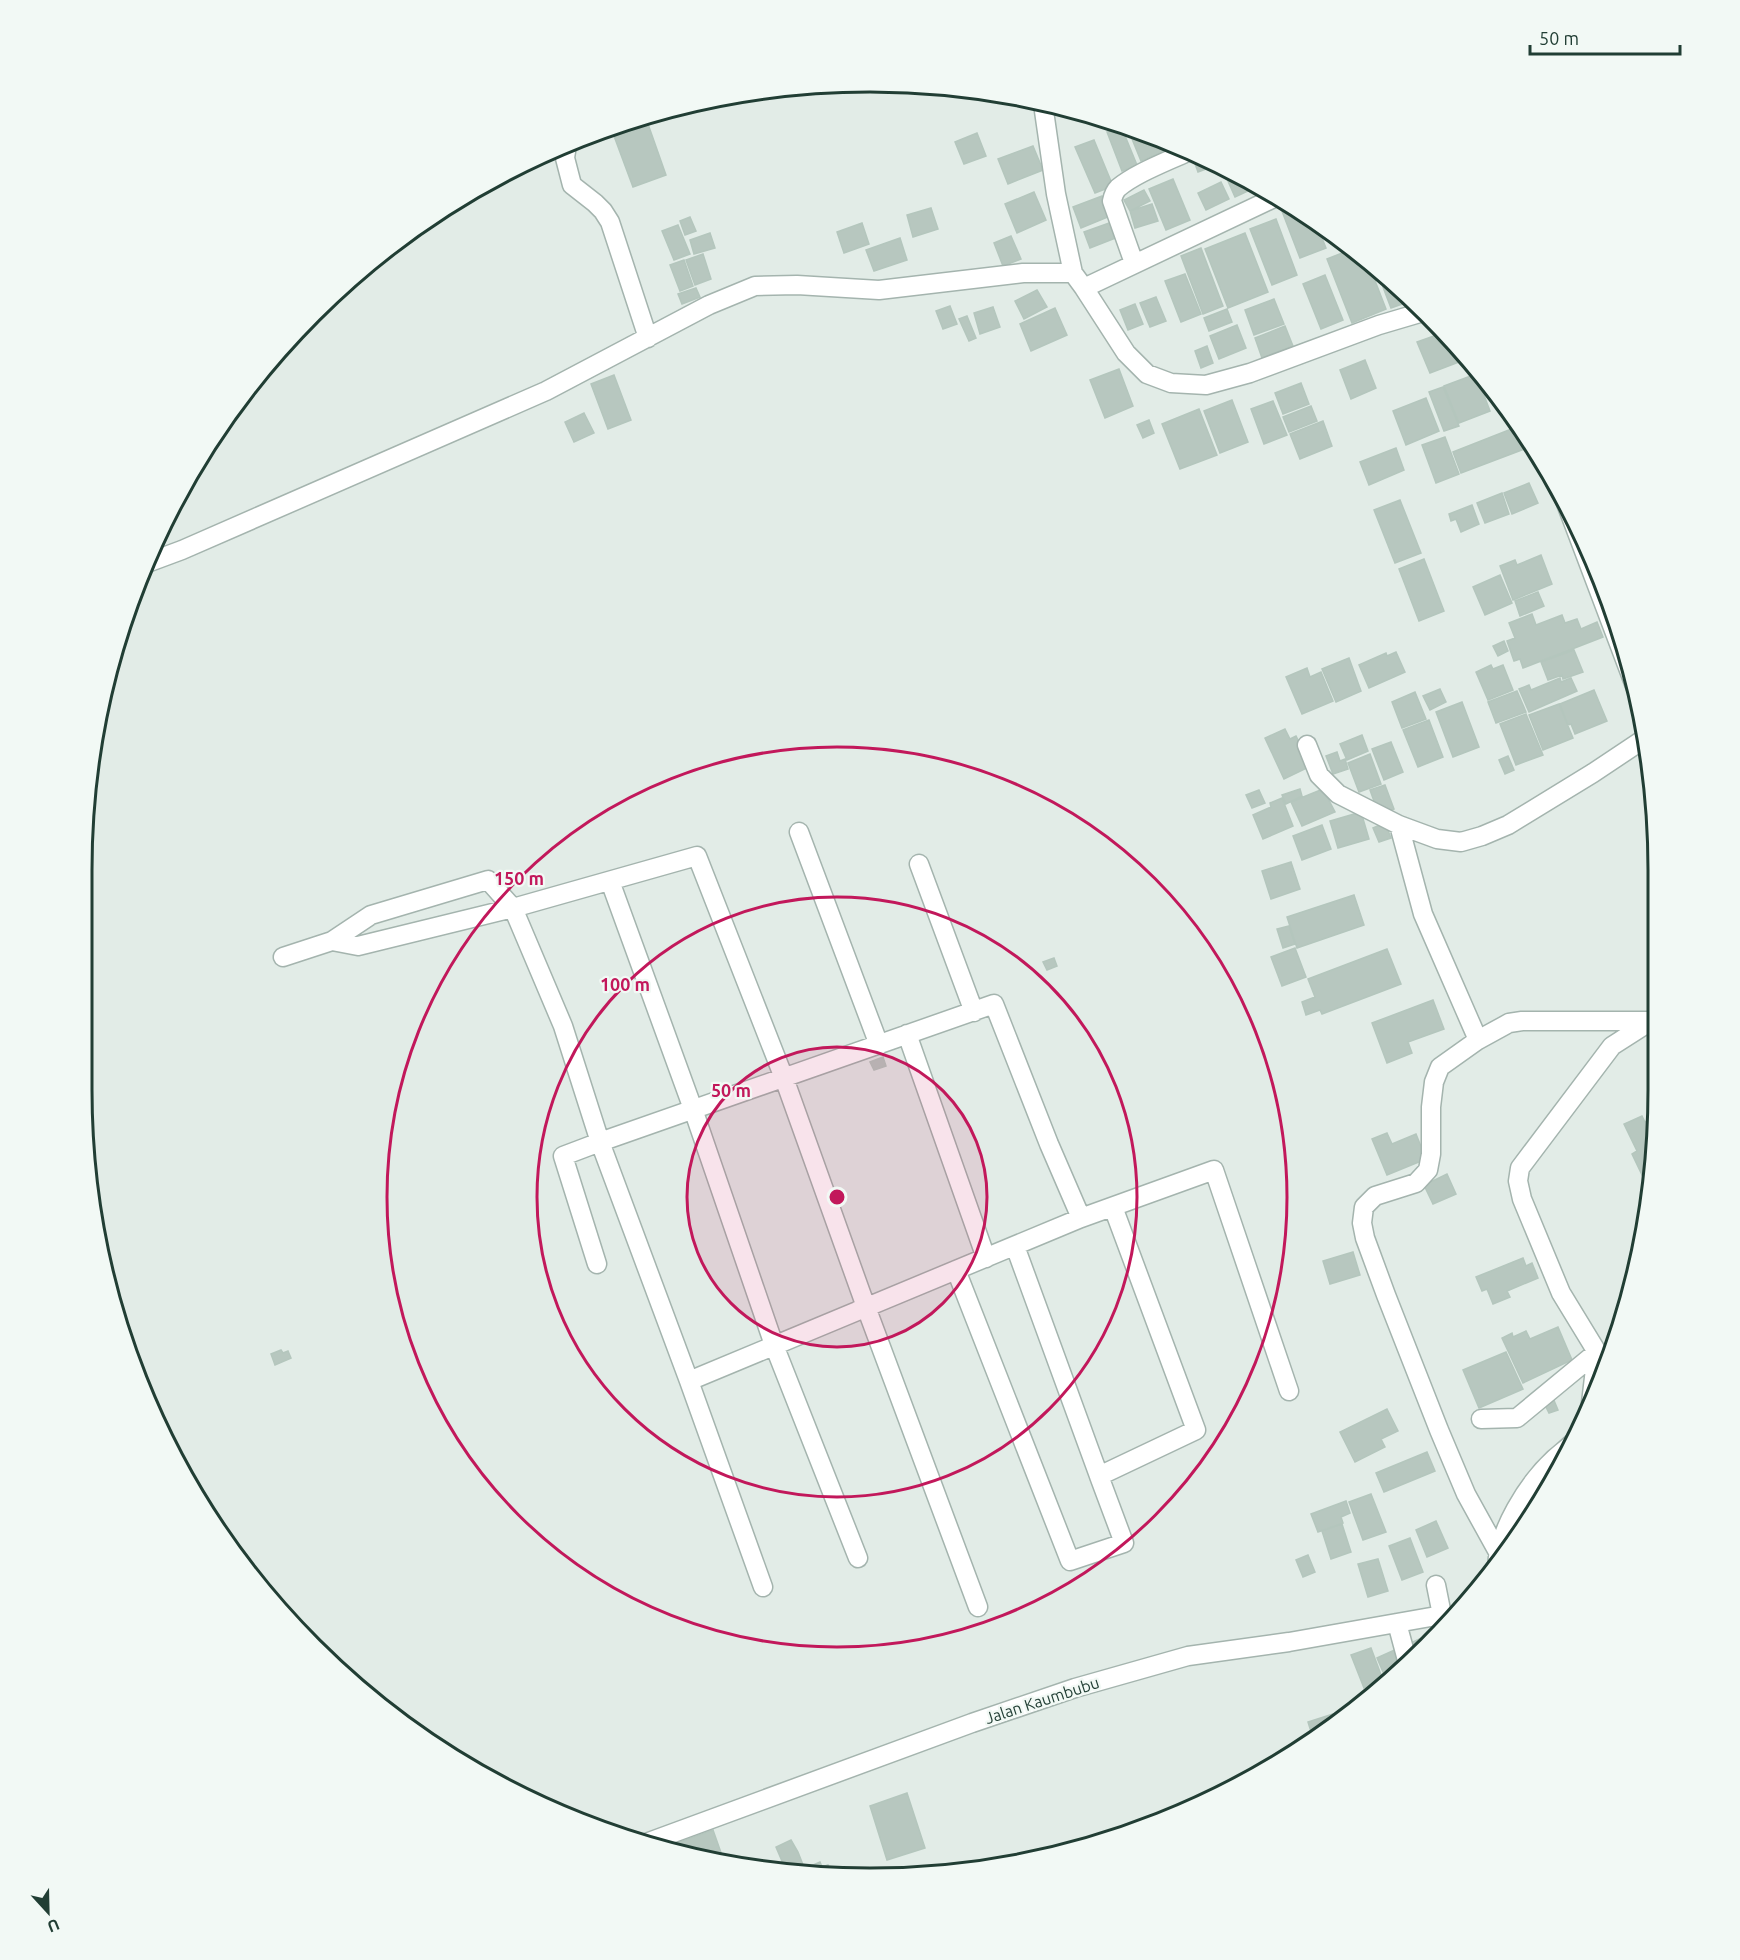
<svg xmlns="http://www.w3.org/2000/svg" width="1740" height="1960" font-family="Ubuntu,sans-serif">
  <rect width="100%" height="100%" fill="#e2ece7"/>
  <path fill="#b7c7bf" stroke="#b4c6bd" stroke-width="1.5" d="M648 124 666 175 633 187 614 136Z
    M1121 126 1137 165 1122 171 1107 132Z
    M1140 130 1161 140 1165 151 1141 161 1130 134Z
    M977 133 986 156 964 164 955 142Z
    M1094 140 1113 186 1095 193 1075 147Z
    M1033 146 1043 170 1008 184 998 159Z
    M1198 157 1213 164 1214 166 1198 172 1193 158Z
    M1228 170 1248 179 1252 189 1235 197 1224 172Z
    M1173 179 1190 220 1166 230 1149 189Z
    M1221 182 1229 199 1206 210 1198 193Z
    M1144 190 1150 201 1130 211 1124 200Z
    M1034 192 1046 220 1017 233 1005 204Z
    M1102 196 1110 216 1081 228 1073 207Z
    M1287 203 1316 223 1326 248 1300 258 1280 206Z
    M1152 204 1158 221 1135 228 1130 211Z
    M931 208 938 229 913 237 907 215Z
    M690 217 696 231 685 235 680 221Z
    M1276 219 1297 275 1272 285 1250 229Z
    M1112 222 1118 237 1090 248 1084 232Z
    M862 223 869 244 844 253 837 232Z
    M678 225 690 254 674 260 662 231Z
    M710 233 715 248 694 254 690 240Z
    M1245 233 1268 292 1228 308 1205 249Z
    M1011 236 1021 259 1003 266 994 243Z
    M900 238 907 260 874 271 866 250Z
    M1201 248 1223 306 1203 314 1181 256Z
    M1352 249 1367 260 1386 309 1352 323 1327 259Z
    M703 254 711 279 695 285 686 260Z
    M684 260 693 286 680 291 670 265Z
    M1375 266 1390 277 1411 301 1391 308Z
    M1185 274 1201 314 1181 322 1165 281Z
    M1325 275 1343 320 1321 329 1303 284Z
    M696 288 700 297 682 304 678 294Z
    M1037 290 1047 307 1024 319 1015 301Z
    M1156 297 1166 321 1150 327 1140 303Z
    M1274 299 1284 324 1254 335 1245 310Z
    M1135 304 1143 324 1128 330 1120 310Z
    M950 306 957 324 943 329 936 311Z
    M993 307 1000 327 980 334 974 313Z
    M1055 308 1067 335 1031 351 1020 324Z
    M1227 309 1232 322 1209 331 1204 318Z
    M967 316 976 338 969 341 959 319Z
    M1237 325 1246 348 1219 359 1210 336Z
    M1285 326 1293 346 1262 358 1255 338Z
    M1442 333 1467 359 1430 373 1417 342Z
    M1207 346 1213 363 1201 368 1195 351Z
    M1365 360 1376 388 1351 399 1340 370Z
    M1119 369 1133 406 1105 418 1090 380Z
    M1476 374 1490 411 1459 423 1444 386Z
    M614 375 631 420 608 429 591 384Z
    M1301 383 1309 404 1283 414 1275 393Z
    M1443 387 1459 426 1444 431 1429 392Z
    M1426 398 1439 431 1406 445 1393 411Z
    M1232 400 1248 442 1220 453 1204 411Z
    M1273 401 1287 435 1264 444 1251 409Z
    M1311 406 1317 421 1289 432 1283 417Z
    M1199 409 1217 455 1180 469 1162 424Z
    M584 413 594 433 574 442 565 422Z
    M1149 420 1154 433 1143 438 1137 425Z
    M1323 421 1332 446 1300 459 1290 434Z
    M1519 426 1527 448 1461 473 1453 452Z
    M1445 437 1459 474 1436 483 1422 445Z
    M1396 448 1404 470 1369 485 1360 462Z
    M1529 483 1538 503 1512 514 1504 493Z
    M1502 493 1509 514 1485 523 1477 503Z
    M1400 500 1421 553 1395 563 1374 510Z
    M1472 505 1479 524 1461 532 1456 519 1451 521 1449 514Z
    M1541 555 1552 584 1513 600 1500 566 1515 560 1517 565Z
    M1424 559 1444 611 1419 621 1399 569Z
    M1500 575 1512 603 1485 615 1473 587Z
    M1538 592 1544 606 1520 616 1515 601Z
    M1532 614 1536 625 1562 615 1565 623 1577 619 1581 629 1597 622 1603 637 1523 668 1520 659 1514 661 1507 641 1515 638 1509 623Z
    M1504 641 1508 651 1498 656 1493 646Z
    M1574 650 1583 672 1563 679 1562 675 1548 680 1541 662Z
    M1396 652 1405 672 1369 688 1359 665 1386 653 1387 656Z
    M1349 658 1361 691 1336 702 1322 669Z
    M1491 665 1493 669 1503 665 1513 690 1488 700 1476 672Z
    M1307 668 1310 677 1321 672 1333 701 1302 714 1286 677Z
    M1560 678 1561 682 1571 678 1577 691 1529 712 1519 689 1529 685 1531 690Z
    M1440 689 1446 702 1430 710 1423 696Z
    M1594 690 1607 721 1575 734 1571 724 1568 725 1560 704Z
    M1517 691 1526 712 1496 723 1488 702Z
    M1415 692 1426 719 1402 728 1392 702Z
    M1462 702 1479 747 1453 757 1436 712Z
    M1559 704 1573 738 1543 750 1529 715Z
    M1526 714 1543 755 1516 765 1500 724Z
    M1429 720 1443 757 1418 767 1403 730Z
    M1285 729 1290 739 1296 736 1311 766 1284 779 1265 738Z
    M1362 735 1368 751 1347 760 1340 744Z
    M1391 742 1403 772 1384 780 1372 749Z
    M1337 752 1340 761 1345 759 1348 769 1333 774 1326 756Z
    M1370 754 1381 784 1359 792 1348 763Z
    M1508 756 1514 770 1505 774 1499 760Z
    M1385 785 1394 809 1379 815 1370 790Z
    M1300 789 1302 796 1286 804 1282 795Z
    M1323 789 1335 812 1302 826 1291 802Z
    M1259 790 1265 803 1252 808 1246 795Z
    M1282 798 1293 826 1263 839 1253 815 1271 807 1270 803Z
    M1361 812 1369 839 1338 848 1330 821Z
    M1385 823 1391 838 1379 842 1373 828Z
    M1322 825 1331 849 1302 860 1293 836Z
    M1291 862 1300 889 1271 899 1262 871Z
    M1354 895 1364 925 1297 948 1287 917Z
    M1289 926 1295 944 1283 948 1277 929Z
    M1295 948 1306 977 1282 986 1271 957Z
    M1387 949 1401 984 1322 1014 1320 1010 1306 1015 1302 1002 1315 997 1308 979Z
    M1054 958 1057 966 1047 970 1043 962Z
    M1433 1000 1444 1029 1408 1042 1412 1053 1387 1063 1372 1023Z
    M883 1057 886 1066 874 1070 870 1062Z
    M1642 1116 1645 1122 1656 1117 1657 1121V1142L1652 1173 1643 1177 1632 1154 1637 1151 1624 1124Z
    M1387 1133 1392 1144 1416 1134 1426 1159 1387 1175 1372 1139Z
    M1447 1174 1456 1194 1433 1204 1424 1185Z
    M1353 1252 1360 1275 1330 1284 1323 1261Z
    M1523 1258 1526 1266 1532 1263 1538 1278 1507 1291 1510 1297 1493 1304 1487 1289 1482 1291 1476 1277Z
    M1558 1327 1572 1360 1523 1383 1502 1338 1512 1333 1513 1337 1526 1331 1530 1339Z
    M281 1350 283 1353 288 1351 291 1358 275 1365 271 1354Z
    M1506 1352 1523 1389 1479 1408 1463 1370Z
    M1553 1398 1558 1410 1549 1413 1544 1403Z
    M1387 1409 1398 1431 1381 1439 1385 1447 1355 1462 1340 1432Z
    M1427 1452 1435 1471 1384 1492 1376 1473Z
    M1371 1494 1386 1532 1363 1540 1349 1502Z
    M1346 1501 1350 1513 1341 1517 1343 1523 1318 1532 1311 1514Z
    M1436 1521 1448 1548 1427 1557 1416 1530Z
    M1342 1524 1351 1552 1331 1559 1322 1531Z
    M1410 1538 1423 1572 1402 1580 1389 1546Z
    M1308 1555 1315 1572 1303 1577 1296 1560Z
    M1378 1559 1388 1591 1368 1597 1358 1564Z
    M1435 1632 1436 1634 1418 1654 1413 1642Z
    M1371 1648 1383 1680 1364 1688 1351 1655Z
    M1399 1648 1407 1665 1401 1672 1386 1679 1377 1658Z
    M1362 1703 1342 1718 1340 1713Z
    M1333 1714 1335 1722 1313 1738 1308 1722Z
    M907 1793 925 1848 887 1860 870 1806Z
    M713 1830 725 1864H716L664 1848Z
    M791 1840 798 1852 805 1870 785 1868 776 1847Z
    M820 1862 822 1867 828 1865 831 1871 812 1870 811 1866Z"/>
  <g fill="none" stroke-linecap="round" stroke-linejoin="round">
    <defs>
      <path id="minor" d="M1043 104 1056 194 1073 273 1084 288 1126 353 1147 374 1171 383 1206 385 1250 373 1379 325 1423 312
        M567 145 565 158 572 185 595 203 603 211 610 222 648 338
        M1134 263 1112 201C1113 196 1114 192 1118 188 1136 173 1166 162 1187 152
        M1084 288 1278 196
        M1564 498 1635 686
        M147 563 182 550 546 391 709 305 755 286 797 285 879 290 1023 273H1073
        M1307 745 1319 775 1338 794 1399 825 1437 839 1461 842 1482 836 1508 825 1593 773 1644 739
        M1399 825 1423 914 1478 1040
        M799 832 879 1045H877
        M919 864 974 1012
        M610 881 693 1109 774 1345 858 1558
        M332 941 358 946 513 908 697 856 784 1078 866 1307
        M283 957 332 941 371 915 488 880 513 908 563 1026 600 1142 563 1156 597 1264
        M907 1034 986 1258
        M1015 1246 1099 1476 1196 1430 1113 1207
        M956 1270 1070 1561 1124 1543 1099 1476
        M857 1311 866 1307 978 1607
        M689 1381 1081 1218
        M1591 1403 1597 1352 1561 1293 1522 1199 1518 1181 1520 1168 1612 1046 1648 1023
        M1481 1419 1517 1418 1597 1352
        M1498 1552 1466 1494 1439 1430 1386 1295 1365 1238 1362 1223 1364 1207 1375 1196 1416 1183 1428 1170 1431 1154V1107L1434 1082 1440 1067 1478 1040 1509 1023 1522 1021H1657
        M1497 1568C1498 1531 1527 1484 1554 1459 1562 1452 1570 1446 1578 1438
        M1436 1585 1442 1615
        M763 1587 689 1381 600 1142 994 1004 1049 1144 1081 1218 1214 1170 1289 1391
        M1397 1623 1408 1664
        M646 1843 972 1723 1075 1688 1188 1656 1289 1642 1442 1615 1452 1617"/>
    </defs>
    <use href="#minor" stroke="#a4b4ae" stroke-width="21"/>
    <use href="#minor" stroke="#fff" stroke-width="18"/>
  </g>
  <circle cx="837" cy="1197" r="150" fill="#c2185b" fill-opacity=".12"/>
  <g fill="none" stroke="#c2185b" stroke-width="3">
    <circle cx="837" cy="1197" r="150"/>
    <circle cx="837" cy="1197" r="300"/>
    <circle cx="837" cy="1197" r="450"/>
  </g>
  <g text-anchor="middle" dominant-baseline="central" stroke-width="4.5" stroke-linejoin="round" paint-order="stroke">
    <g font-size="16" fill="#213e34" stroke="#f2f9f5">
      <text transform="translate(1042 1700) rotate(-18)">Jalan Kaumbubu</text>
    </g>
  </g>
  <path d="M0 0H1740V1960H0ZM870 92H870A778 778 0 0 1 1648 870V1090A778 778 0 0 1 870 1868H870A778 778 0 0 1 92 1090V870A778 778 0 0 1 870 92Z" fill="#f2f9f5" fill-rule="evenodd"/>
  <path fill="none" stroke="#213e34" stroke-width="3" d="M870 92H870A778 778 0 0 1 1648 870V1090A778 778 0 0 1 870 1868H870A778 778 0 0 1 92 1090V870A778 778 0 0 1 870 92Z"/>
  <circle cx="837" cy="1197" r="9" fill="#c2185b" stroke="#f2f9f5" stroke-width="3"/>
  <g font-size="18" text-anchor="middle" font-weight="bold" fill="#c2185b" stroke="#f2f9f5" stroke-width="4.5" stroke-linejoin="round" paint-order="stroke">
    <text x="519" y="885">150 m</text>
    <text x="625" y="991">100 m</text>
    <text x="731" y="1097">50 m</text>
  </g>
  <g transform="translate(48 1912) rotate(158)" stroke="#f2f9f5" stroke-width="4.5" paint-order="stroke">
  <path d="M0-4.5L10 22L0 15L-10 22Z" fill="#213e34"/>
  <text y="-9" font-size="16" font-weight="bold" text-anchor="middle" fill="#213e34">U</text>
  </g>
  <path d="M1530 45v9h150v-9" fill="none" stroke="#213e34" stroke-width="3"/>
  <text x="1539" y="45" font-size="18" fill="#213e34" stroke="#f2f9f5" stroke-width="4.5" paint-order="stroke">50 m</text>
</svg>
